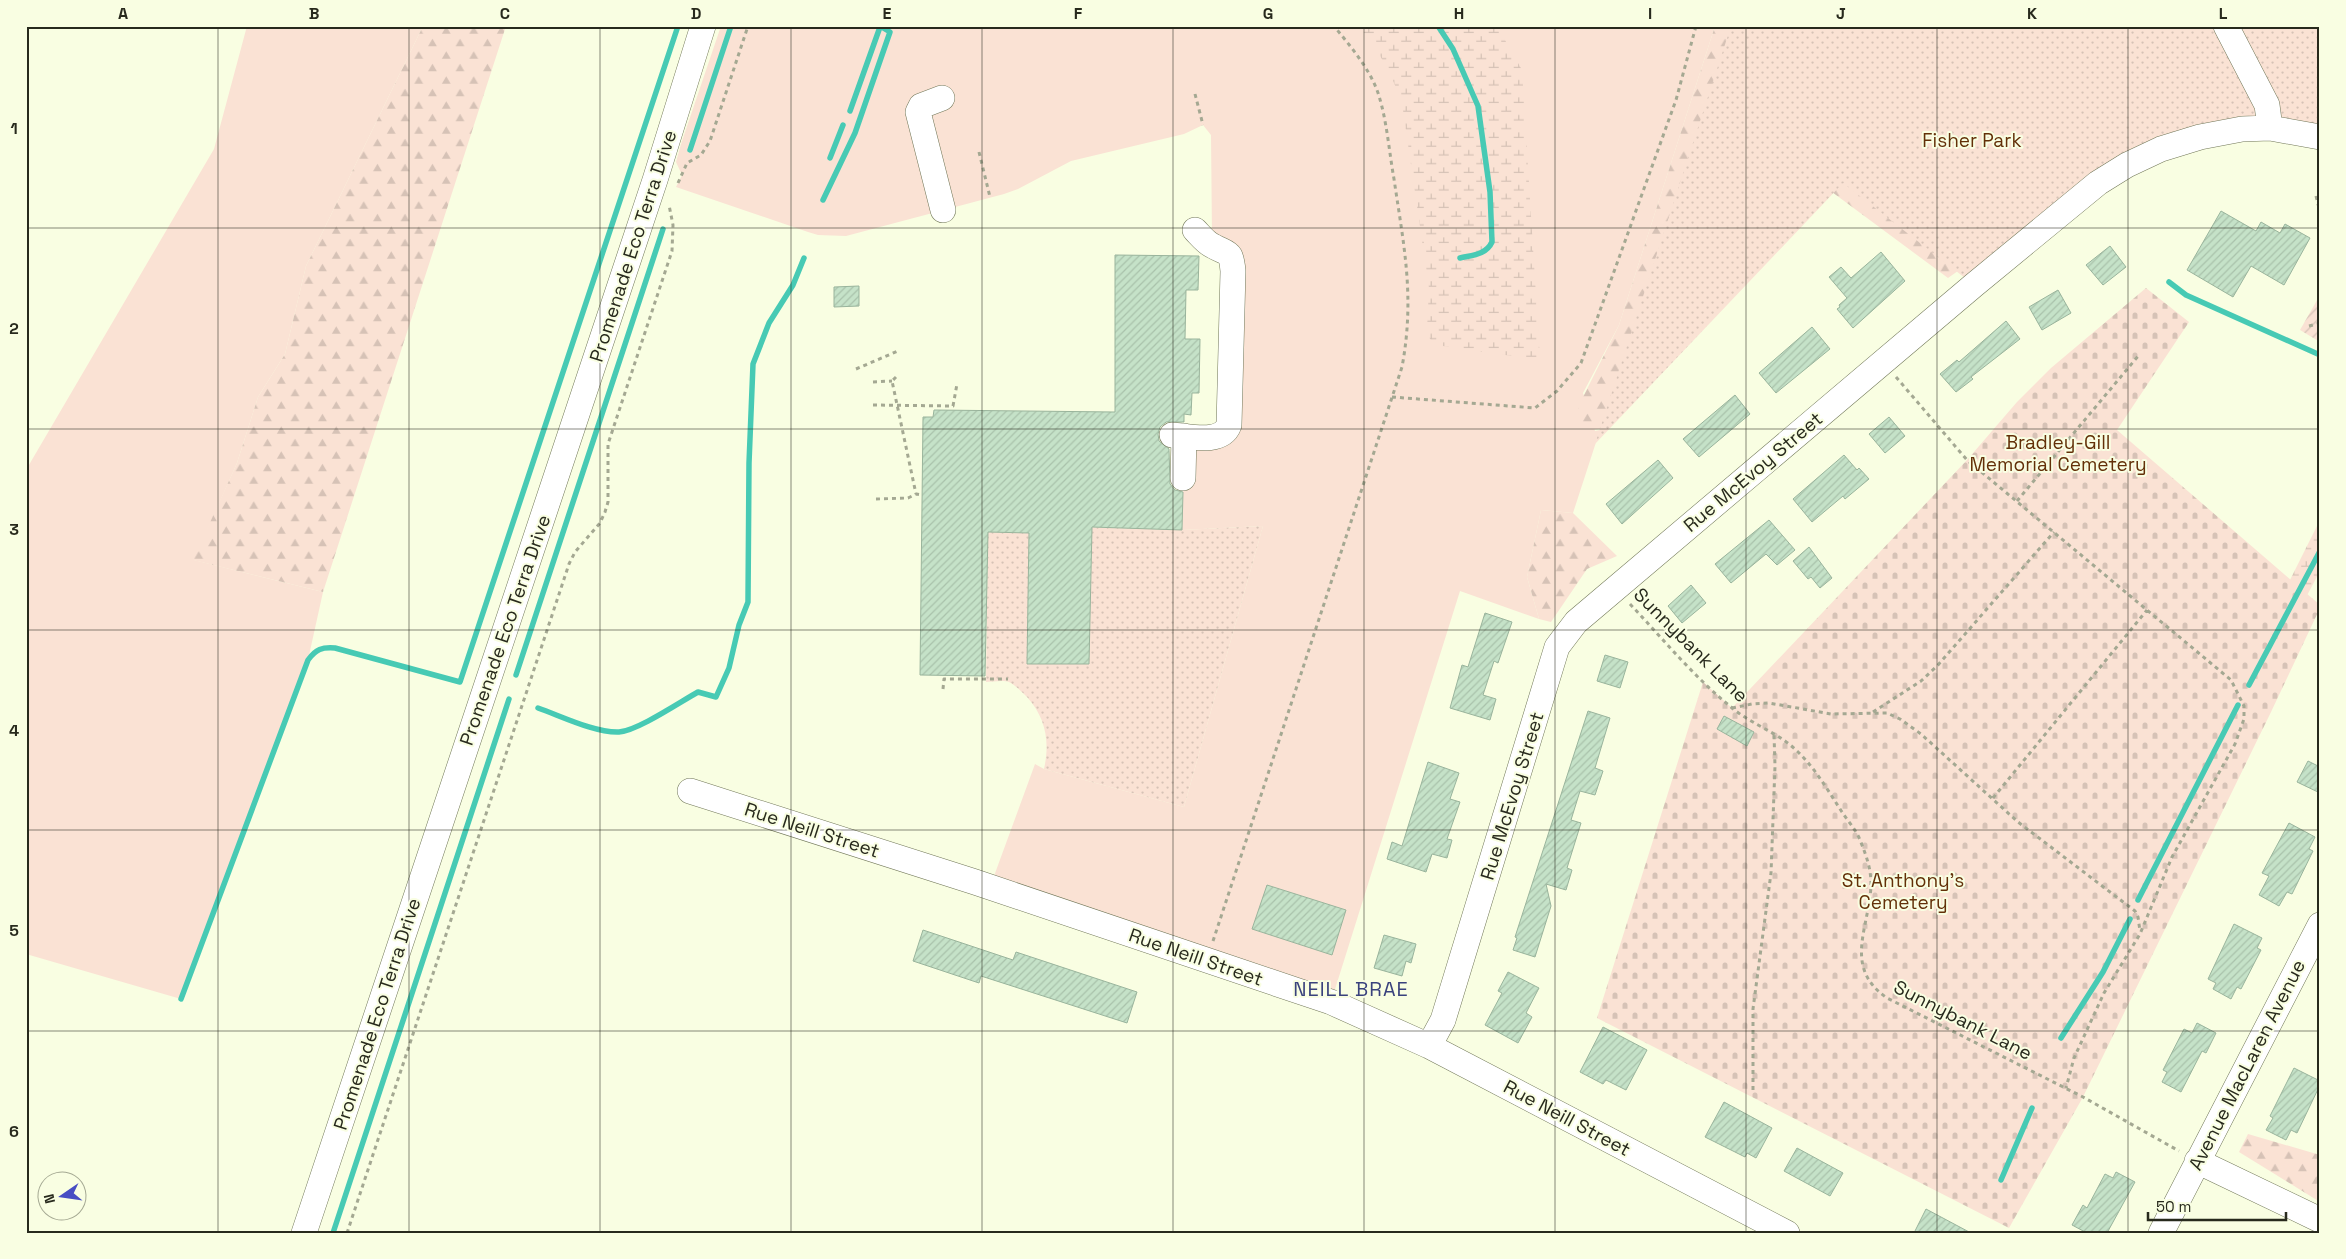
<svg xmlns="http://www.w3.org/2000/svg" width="2346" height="1259" font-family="'Space Grotesk',sans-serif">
  <defs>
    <pattern id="forest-firs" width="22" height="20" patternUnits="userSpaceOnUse" patternTransform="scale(1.25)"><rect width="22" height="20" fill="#fae2d4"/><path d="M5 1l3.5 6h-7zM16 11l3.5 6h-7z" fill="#d6c2b6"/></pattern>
    <pattern id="wetland-marsh" width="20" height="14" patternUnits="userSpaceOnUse" patternTransform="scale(1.25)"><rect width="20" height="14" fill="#fae2d4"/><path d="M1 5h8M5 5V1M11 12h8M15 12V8" fill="none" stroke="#d6c2b6"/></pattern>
    <pattern id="cemetery-stones" width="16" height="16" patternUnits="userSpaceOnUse" patternTransform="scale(1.25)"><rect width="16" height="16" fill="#fae2d4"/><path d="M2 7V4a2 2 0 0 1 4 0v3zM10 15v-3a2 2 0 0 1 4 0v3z" fill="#d6c2b6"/></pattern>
    <pattern id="park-dots" width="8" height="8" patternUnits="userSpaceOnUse" patternTransform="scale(1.25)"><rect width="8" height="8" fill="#fae2d4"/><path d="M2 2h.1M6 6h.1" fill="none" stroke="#d6c2b6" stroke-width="1.8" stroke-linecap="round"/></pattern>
    <pattern id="garden-furrows" width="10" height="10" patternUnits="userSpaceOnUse" patternTransform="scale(1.25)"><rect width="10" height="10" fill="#fae2d4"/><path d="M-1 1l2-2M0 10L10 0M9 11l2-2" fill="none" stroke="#d6c2b6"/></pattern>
    <pattern id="building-hatch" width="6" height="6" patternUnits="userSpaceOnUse" patternTransform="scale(1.25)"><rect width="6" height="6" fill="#c5e2c8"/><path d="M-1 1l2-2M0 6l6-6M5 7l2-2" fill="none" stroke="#a9c2ab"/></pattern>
  </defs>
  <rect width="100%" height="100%" fill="#f9fee2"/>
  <path fill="#fae2d4" d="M247 26H423L306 266 285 354 258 397 237 463 194 560 323 592 308 660 181 999 26 954V470L214 149Z
    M721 26H1715L1619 325 1583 393 1595 431 1600 430 1573 513 1541 510 1527 577 1539 619 1460 591 1331 1002 990 887 1035 764 1044 769 1184 807 1263 526 1182 530 1184 436 1221 434 1233 271 1212 237 1211 135 1203 125 1184 134 1071 161 1018 189 1004 194 846 236 818 235 808 232 676 187 682 175 676 162 681 144Z"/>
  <path fill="url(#forest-firs)" d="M423 26H506L323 592 193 560 237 463 258 397 285 354 306 266Z
    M1715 26H1749L1972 261 1948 278 1728 115 1608 427C1587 433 1578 429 1578 407L1619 325Z
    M1541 510 1573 513 1617 556 1587 569 1551 622 1539 619 1527 577Z
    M2248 1134 2320 1155V1202L2239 1152Z"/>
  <path fill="url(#wetland-marsh)" d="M1358 26H1497L1522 70 1540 360 1436 345 1430 339 1427 330 1429 288 1403 110C1393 73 1382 56 1358 26Z
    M2320 520V571L2259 686 2258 644Z"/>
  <path fill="url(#cemetery-stones)" d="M2146 288 2189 322 2117 430 2320 605V608L2271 712 2083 1097 2009 1228 1597 1018 1703 682 1732 708 1967 460 2017 402 2051 368Z"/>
  <path fill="url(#park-dots)" d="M1731 26H2320V137L2297 132 2161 149 1974 285 1843 183 1595 444Z
    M1263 526 1184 807 1044 769C1050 742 1046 718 1027 697 1022 692 1015 685 1009 682 1003 680 992 682 986 682L988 532 1029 533 1027 664H1088L1092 540 1085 527 1182 530Z"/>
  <path fill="url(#garden-furrows)" d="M2320 295V342L2300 330Z"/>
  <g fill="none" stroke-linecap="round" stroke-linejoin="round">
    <path stroke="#47cab4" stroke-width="5.5" d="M1438 26 1453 49 1478 106 1490 192 1492 242C1486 255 1472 255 1460 258
      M850 111 880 27
      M690 150 731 26
      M830 158 843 125
      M823 200 855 133 890 32 880 26
      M2169 282 2186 295 2320 355
      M516 675 663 229
      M2249 685 2320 551
      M538 708C561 716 595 733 619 732 637 731 680 702 698 692L716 697 729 668 739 625 748 602 749 463 753 364 769 323 793 285 804 258
      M2138 900 2238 705
      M181 999 308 660C316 649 322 647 335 648L460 682 678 26
      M2061 1038 2103 972 2130 919
      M2001 1180 2032 1108
      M333 1233 509 699"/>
  </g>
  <path fill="url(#building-hatch)" stroke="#99b49c" d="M2221 211 2256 231 2261 222 2280 233 2285 224 2310 238 2284 285 2251 266 2233 297 2187 270Z
    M2110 246 2126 267 2103 285 2086 265Z
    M1881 252 1905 281 1853 328 1837 309 1840 307 1839 305 1847 298 1829 277 1841 267 1851 278Z
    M1115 255 1199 256 1198 290H1186L1185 339H1200L1199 393H1192L1191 415 1184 414V422H1166L1160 427 1158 434 1159 441 1169 449 1170 484 1175 490 1183 492 1182 530 1092 527 1089 664H1027L1029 533 988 532 985 676 920 675 923 417H933L934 410 1115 412Z
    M859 286V306L834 307V287Z
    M2058 290 2071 313 2042 330 2029 307Z
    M2006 321 2020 339 1971 377 1973 379 1956 392 1940 374 1957 360 1959 362Z
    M1812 327 1830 349 1776 393 1759 373Z
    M1735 395 1750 414 1699 457 1683 439Z
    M1889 417 1905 436 1885 453 1869 434Z
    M1844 455 1857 470 1859 468 1869 479 1845 499 1843 496 1812 522 1793 499Z
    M1658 460 1673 478 1622 524 1606 504Z
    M1769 520 1795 550 1777 565 1766 554 1731 583 1715 564Z
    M1809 547 1832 578 1820 588 1811 577 1808 579 1793 561Z
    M1691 585 1706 603 1682 623 1668 606Z
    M1485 613 1512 622 1498 663 1494 661 1483 695 1496 699 1490 720 1450 708 1462 665 1468 667Z
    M1605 655 1628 662 1620 688 1597 681Z
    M1588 711 1610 718 1595 768 1603 771 1595 795 1580 791 1571 820 1581 823 1567 868 1572 870 1566 890 1546 884 1551 906 1535 957 1513 950 1517 938 1515 937Z
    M1724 716 1754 732 1747 746 1717 729Z
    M2308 761 2320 767V793L2297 782Z
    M1428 762 1459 773 1450 799 1460 802 1447 839 1452 840 1447 858 1432 854 1426 872 1387 859 1392 842 1402 846Z
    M2289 823 2315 837 2309 849 2313 851 2292 894 2287 892 2279 906 2259 895 2269 876 2262 873Z
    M1267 885 1346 910 1332 955 1252 929Z
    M2234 924 2262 938 2257 948 2261 950 2241 989 2237 987 2231 999 2213 989 2216 983 2208 979Z
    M923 930 1013 960 1016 952 1137 992 1127 1023 981 976 979 983 913 961Z
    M1384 935 1416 944 1411 963 1406 961 1402 976 1374 968Z
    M1508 972 1539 988 1526 1013 1532 1017 1518 1043 1485 1025 1502 993 1498 991Z
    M2197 1023 2216 1033 2206 1053 2202 1051 2181 1092 2162 1082 2167 1072 2163 1070 2184 1029 2192 1033Z
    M1603 1027 1647 1050 1626 1090 1606 1080 1603 1084 1580 1072Z
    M2294 1068 2320 1081V1085L2297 1133 2291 1130 2286 1140 2266 1130 2273 1118 2270 1116Z
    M1724 1102 1772 1128 1756 1158 1747 1153 1745 1157 1705 1137Z
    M1797 1148 1843 1173 1830 1196 1784 1171Z
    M2116 1172 2135 1182 2107 1233H2087L2072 1225 2083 1205 2087 1208 2105 1174 2113 1178Z
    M1926 1209 1971 1233H1914Z"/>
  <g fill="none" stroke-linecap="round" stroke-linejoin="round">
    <defs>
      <path id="minor" d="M2226 26 2267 105 2270 128
        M942 98 921 106 918 112 943 210
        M1172 435C1189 436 1221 445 1229 425L1233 271C1231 250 1229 255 1213 246 1206 243 1200 235 1195 230
        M1183 478 1184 436
        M690 791 975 882 1331 1002 1429 1046 1787 1233
        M1429 1046 1443 1020 1557 647 1576 622 1974 285 2098 183 2127 165 2161 149 2200 137 2242 129 2270 128 2320 137
        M2197 1161 2320 1220
        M304 1233 655 180 703 26
        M2161 1233 2320 925"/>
    </defs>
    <use href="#minor" stroke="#717758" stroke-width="26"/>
    <path stroke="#a4a892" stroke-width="3" stroke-dasharray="4 4" stroke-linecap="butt" d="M1195 94 1203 125
      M979 152 990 197
      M678 183 687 163 701 155 710 141 748 26
      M2316 196 2320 212
      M2309 326 2320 323
      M856 369 898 351
      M896 377 892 381 916 494
      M1896 377 1967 460 2231 680 2244 706V719L2235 744 2172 857 2140 934 2104 993 2074 1058 2066 1088
      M873 382 892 381
      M1392 397 1535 408 1557 391 1581 363 1676 100 1696 26
      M873 405 953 406 957 384
      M876 499 908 498 916 494 922 495
      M2017 501 2139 355
      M1630 604C1663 639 1694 677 1731 707 1747 721 1768 729 1785 741 1810 759 1825 786 1842 812 1848 821 1856 830 1860 840 1866 855 1871 868 1871 884 1870 927 1842 967 1887 998L2083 1097 2179 1151
      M943 689 944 679H1008
      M1732 708 1752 704 1769 703 1831 714 1887 713 1900 719 1921 734 2018 822 2135 911 2138 917 2140 931
      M1873 712 1921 681 1938 665 2054 532
      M1993 798 2147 610
      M1213 941 1402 367C1415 297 1404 247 1394 179 1389 151 1387 122 1379 96 1371 70 1351 47 1334 26
      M1753 1090V1009L1771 873 1775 766 1774 734
      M347 1233 569 564 575 552 600 523 605 512 608 502V444L672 251 673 225 669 205"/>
    <use href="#minor" stroke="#fff" stroke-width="25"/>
  </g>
  <path fill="none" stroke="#282a1d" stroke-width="1" stroke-opacity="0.55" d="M218 26V1233M409 26V1233M600 26V1233M791 26V1233M982 26V1233M1173 26V1233M1364 26V1233M1555 26V1233M1746 26V1233M1937 26V1233M2128 26V1233M26 228H2320M26 429H2320M26 630H2320M26 830H2320M26 1031H2320"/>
  <g text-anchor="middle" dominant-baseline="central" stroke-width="4" stroke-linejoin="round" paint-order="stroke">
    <g font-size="19" fill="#633008" stroke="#f9fee2">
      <text x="1972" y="140">Fisher Park</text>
      <text x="2058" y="442">Bradley-Gill<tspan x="2058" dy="22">Memorial Cemetery</tspan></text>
      <text x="1903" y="880">St. Anthony’s<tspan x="1903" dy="22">Cemetery</tspan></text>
    </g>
    <g font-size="19" fill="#282a1d" stroke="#f9fee2">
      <text transform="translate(633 246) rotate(-72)">Promenade Eco Terra Drive</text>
      <text transform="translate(1753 472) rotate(-40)">Rue McEvoy Street</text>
      <text transform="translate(505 630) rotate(-71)">Promenade Eco Terra Drive</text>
      <text transform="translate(1691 645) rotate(45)">Sunnybank Lane</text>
      <text transform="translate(1512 796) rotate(-73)">Rue McEvoy Street</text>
      <text transform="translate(812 830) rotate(18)">Rue Neill Street</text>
      <text transform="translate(1196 957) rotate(19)">Rue Neill Street</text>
      <text transform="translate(377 1014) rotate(-72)">Promenade Eco Terra Drive</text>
      <text transform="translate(1963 1020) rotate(27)">Sunnybank Lane</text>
      <text transform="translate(2247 1065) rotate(-63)">Avenue MacLaren Avenue</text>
      <text transform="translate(1567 1118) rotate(28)">Rue Neill Street</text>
    </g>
    <g font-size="20" letter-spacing="1" fill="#3a427d" stroke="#f9fee2">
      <text x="1351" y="989">NEILL BRAE</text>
    </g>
  </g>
  <rect width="2346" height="1259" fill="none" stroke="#f9fee2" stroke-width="55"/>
  <g transform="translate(62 1196) rotate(257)"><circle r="24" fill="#f9fee2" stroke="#a5a993"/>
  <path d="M0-4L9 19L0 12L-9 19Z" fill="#474dc3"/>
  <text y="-8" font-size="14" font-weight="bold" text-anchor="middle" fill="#282a1d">N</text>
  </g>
  <path d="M2148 1212v8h138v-8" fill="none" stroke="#282a1d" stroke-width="2.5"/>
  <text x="2156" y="1212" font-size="15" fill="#282a1d" stroke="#f9fee2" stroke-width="4" paint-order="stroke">50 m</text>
  <rect x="28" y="28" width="2290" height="1204" fill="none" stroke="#282a1d" stroke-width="2"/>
  <g font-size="16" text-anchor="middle" font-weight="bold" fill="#282a1d">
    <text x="123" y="19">A</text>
    <text x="314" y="19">B</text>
    <text x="505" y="19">C</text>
    <text x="696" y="19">D</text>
    <text x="887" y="19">E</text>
    <text x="1078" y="19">F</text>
    <text x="1268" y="19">G</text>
    <text x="1459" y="19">H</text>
    <text x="1650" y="19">I</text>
    <text x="1841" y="19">J</text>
    <text x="2032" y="19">K</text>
    <text x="2223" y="19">L</text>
    <text x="14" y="134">1</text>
    <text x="14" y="334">2</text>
    <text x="14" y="535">3</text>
    <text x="14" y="736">4</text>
    <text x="14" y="936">5</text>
    <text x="14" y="1137">6</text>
  </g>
</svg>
